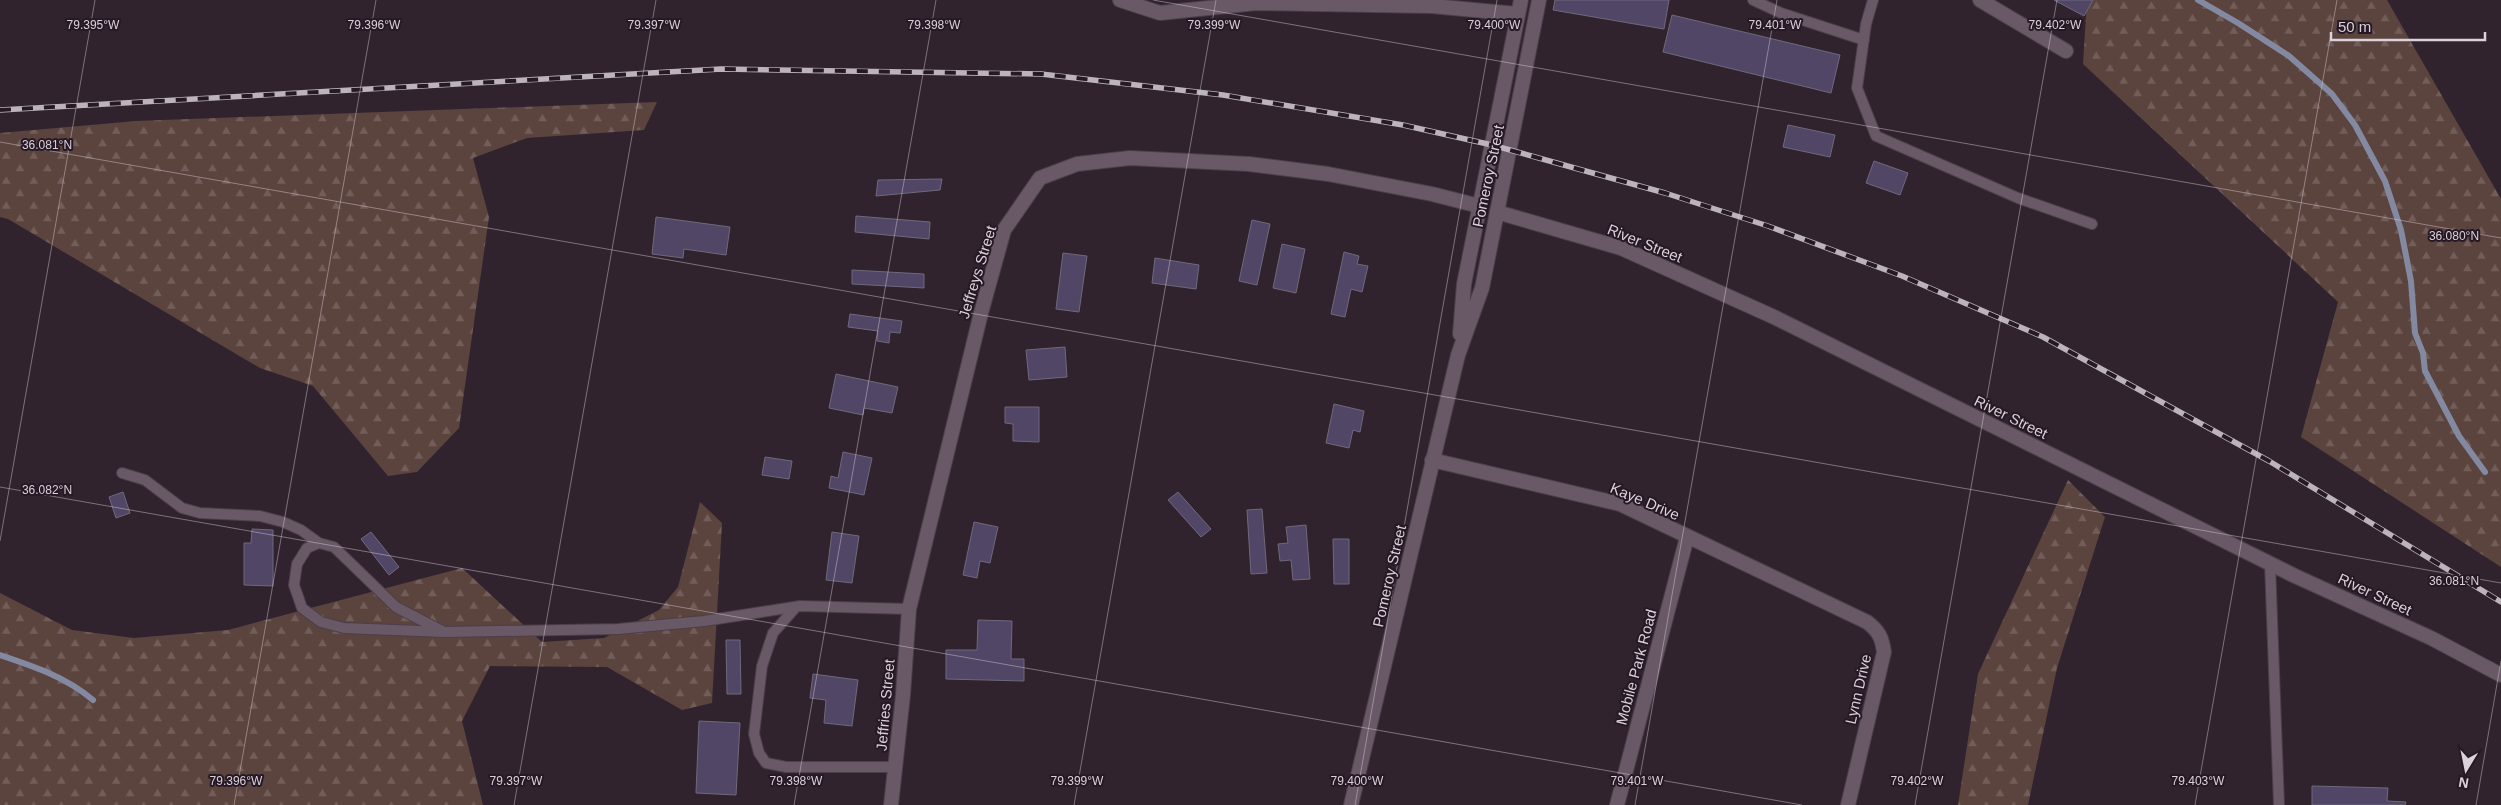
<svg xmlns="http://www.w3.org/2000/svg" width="2501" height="805" font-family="Arial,sans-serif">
  <defs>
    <pattern id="forest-firs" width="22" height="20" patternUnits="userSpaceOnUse" patternTransform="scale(1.25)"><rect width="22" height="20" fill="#5b433e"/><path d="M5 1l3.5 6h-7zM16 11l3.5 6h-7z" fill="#725d59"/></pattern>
  </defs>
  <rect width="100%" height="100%" fill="#30232e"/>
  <path fill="url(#forest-firs)" d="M2087 0H2387L2501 199V567L2301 437 2338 302 2083 64Z
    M657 102 644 130 527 138 473 158 489 217 459 428 417 472 388 476 313 386 260 368 8 219 0 217V133L136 121Z
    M2068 480 2105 517 2057 668 2028 805H1958L1978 674Z
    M700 502 722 523 712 703 682 710 607 667 490 666 462 721 483 805H0V593L72 630 134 638 228 630 462 568 542 642 604 638 659 610 678 587Z"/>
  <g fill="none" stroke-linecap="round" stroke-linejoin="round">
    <path stroke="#8489a2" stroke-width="6" d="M2198 0 2238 23 2289 56 2332 94 2355 125 2385 181 2401 230 2411 281 2415 333 2423 353 2425 371 2459 436 2485 472
      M0 655C33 666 66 677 93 700"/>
  </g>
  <path fill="#514666" stroke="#6f697c" d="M1555 0H1669L1664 29 1553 10Z
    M2054 0H2093L2084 16Z
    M1672 15 1840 55 1831 93 1663 52Z
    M1788 125 1835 135 1830 157 1783 147Z
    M1874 161 1908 173 1900 195 1866 183Z
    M942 179 940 190 876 196 878 180Z
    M856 216 930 222 929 239 855 232Z
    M656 217 730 227 726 255 684 249 683 258 652 254Z
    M1252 220 1270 224 1257 285 1239 281Z
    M1282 244 1305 249 1296 293 1273 288Z
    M1344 252 1359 256 1357 264 1368 266 1362 292 1351 289 1345 317 1331 314Z
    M1063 253 1087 256 1079 312 1056 309Z
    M1155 258 1199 265 1196 289 1152 283Z
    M852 270 924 274V288L852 284Z
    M850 314 902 321 900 333 890 332 889 343 877 341 878 331 848 327Z
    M1065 347 1067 377 1029 380 1026 350Z
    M836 374 898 387 892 413 864 408 863 415 829 408Z
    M1334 404 1364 411 1360 432 1353 430 1349 448 1326 443Z
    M1005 407H1039V442L1013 441V424L1005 423Z
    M843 452 872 458 864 495 829 488 831 476 838 478Z
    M765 457 792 461 789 479 762 475Z
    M123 492 130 513 116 518 109 497Z
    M1178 492 1211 529 1201 537 1168 500Z
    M1262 509 1267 573 1251 574 1247 510Z
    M974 522 998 527 990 563 980 561 977 578 963 575Z
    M1306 525 1310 579 1293 580 1291 560 1280 561 1278 544 1288 543 1286 527Z
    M252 529 273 530V586L244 585V543H251Z
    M371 532 399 567 389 575 361 539Z
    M832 532 859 536 852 583 826 580Z
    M1333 539H1349V584H1334Z
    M978 620 1012 621 1011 659H1024V681L946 679V650H977Z
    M726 640H740L741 694H727Z
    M813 674 858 680 852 726 824 723 826 700 810 698Z
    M699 721 740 723 736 795 696 793Z
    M2312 786 2388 788 2387 801 2406 802 2405 805H2312Z"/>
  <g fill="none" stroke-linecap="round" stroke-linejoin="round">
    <defs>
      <path id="service" d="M1753 0 1781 13 1864 40
        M1873 0 1866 24 1857 88 1876 136 2018 198 2092 224
        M122 473 145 480 182 508 200 513 260 516 283 522 301 530 319 543
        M2270 564 2279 805
        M796 607 773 633 762 666 754 734 759 753 766 763 786 767H895
        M444 632 396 607 334 547 319 543 307 548 297 564 294 585 302 608 321 622 344 628 444 632 618 629 704 621 800 606 909 609"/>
      <path id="minor" d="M1120 0 1160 13 1256 3 1432 6 1517 14
        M1980 0 2066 51
        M1497 212 1621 248 1774 317 2295 576 2431 638 2501 675
        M1432 460 1620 504 1867 622C1879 631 1882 638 1884 652L1848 805
        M891 805 903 695 909 609 981 313 1004 230 1040 178 1077 164 1130 158 1249 164 1328 174 1432 194 1479 206
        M1617 805 1687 537"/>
      <path id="tertiary" d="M1460 334 1464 284 1521 0
        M1351 805 1458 355 1482 288 1539 0"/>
    </defs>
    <use href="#service" stroke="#4b3f49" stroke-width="12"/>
    <use href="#minor" stroke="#4b3f49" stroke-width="16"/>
    <use href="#tertiary" stroke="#4b3f49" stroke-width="16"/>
    <use href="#service" stroke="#695967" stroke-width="10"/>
    <use href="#minor" stroke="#695967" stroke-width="14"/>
    <use href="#tertiary" stroke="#695967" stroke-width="14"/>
    <defs>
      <path id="rail" d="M0 110 721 69 1041 74 1223 95 1403 125 1492 145 1571 167 1665 193 1768 226 1902 276 2043 337 2269 461 2501 602"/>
    </defs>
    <use href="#rail" stroke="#bdb3bb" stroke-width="5.5"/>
    <use href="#rail" stroke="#261925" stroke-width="4" stroke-dasharray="11" stroke-linecap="butt"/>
  </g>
  <path fill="none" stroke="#dbd1d9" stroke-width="1" stroke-opacity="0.45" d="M1153 0 2501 238M0 142 2501 583M0 487 1802 805M0 541 95 0M234 805 376 0M514 805 656 0M794 805 936 0M1074 805 1216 0M1355 805 1497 0M1635 805 1777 0M1915 805 2057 0M2195 805 2337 0M2476 805 2501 661"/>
  <g text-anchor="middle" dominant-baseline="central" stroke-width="4" stroke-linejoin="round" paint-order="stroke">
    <g font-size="15" fill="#dbd1d9" stroke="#261925">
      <text transform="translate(1488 176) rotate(-78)">Pomeroy Street</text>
      <text transform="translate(1645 243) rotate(22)">River Street</text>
      <text transform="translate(977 272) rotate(-73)">Jeffreys Street</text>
      <text transform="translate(2011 417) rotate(26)">River Street</text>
      <text transform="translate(1645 501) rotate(23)">Kaye Drive</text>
      <text transform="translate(1389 576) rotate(-77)">Pomeroy Street</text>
      <text transform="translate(2375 594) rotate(25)">River Street</text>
      <text transform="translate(1636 667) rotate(-75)">Mobile Park Road</text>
      <text transform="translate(1858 689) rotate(-77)">Lynn Drive</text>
      <text transform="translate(885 705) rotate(-85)">Jeffries Street</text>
    </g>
  </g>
  <g font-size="12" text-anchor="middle" fill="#dbd1d9" stroke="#261925" stroke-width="4" stroke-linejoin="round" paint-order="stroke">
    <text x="93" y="29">79.395°W</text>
    <text x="374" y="29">79.396°W</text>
    <text x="654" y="29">79.397°W</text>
    <text x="934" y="29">79.398°W</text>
    <text x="1214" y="29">79.399°W</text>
    <text x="1494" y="29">79.400°W</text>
    <text x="1775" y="29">79.401°W</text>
    <text x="2055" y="29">79.402°W</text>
    <text x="47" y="149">36.081°N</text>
    <text x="2454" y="240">36.080°N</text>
    <text x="47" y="494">36.082°N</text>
    <text x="2454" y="585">36.081°N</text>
    <text x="236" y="785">79.396°W</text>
    <text x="516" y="785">79.397°W</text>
    <text x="796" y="785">79.398°W</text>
    <text x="1077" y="785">79.399°W</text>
    <text x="1357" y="785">79.400°W</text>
    <text x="1637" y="785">79.401°W</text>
    <text x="1917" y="785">79.402°W</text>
    <text x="2198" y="785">79.403°W</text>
  </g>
  <g transform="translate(2466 770) rotate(190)" stroke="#261925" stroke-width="4" paint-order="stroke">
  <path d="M0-4L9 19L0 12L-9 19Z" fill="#dbd1d9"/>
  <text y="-8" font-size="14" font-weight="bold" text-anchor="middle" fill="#dbd1d9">N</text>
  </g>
  <path d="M2331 32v8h154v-8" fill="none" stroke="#dbd1d9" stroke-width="2.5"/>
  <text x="2338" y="32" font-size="15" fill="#dbd1d9" stroke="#261925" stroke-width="4" paint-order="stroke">50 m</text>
</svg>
